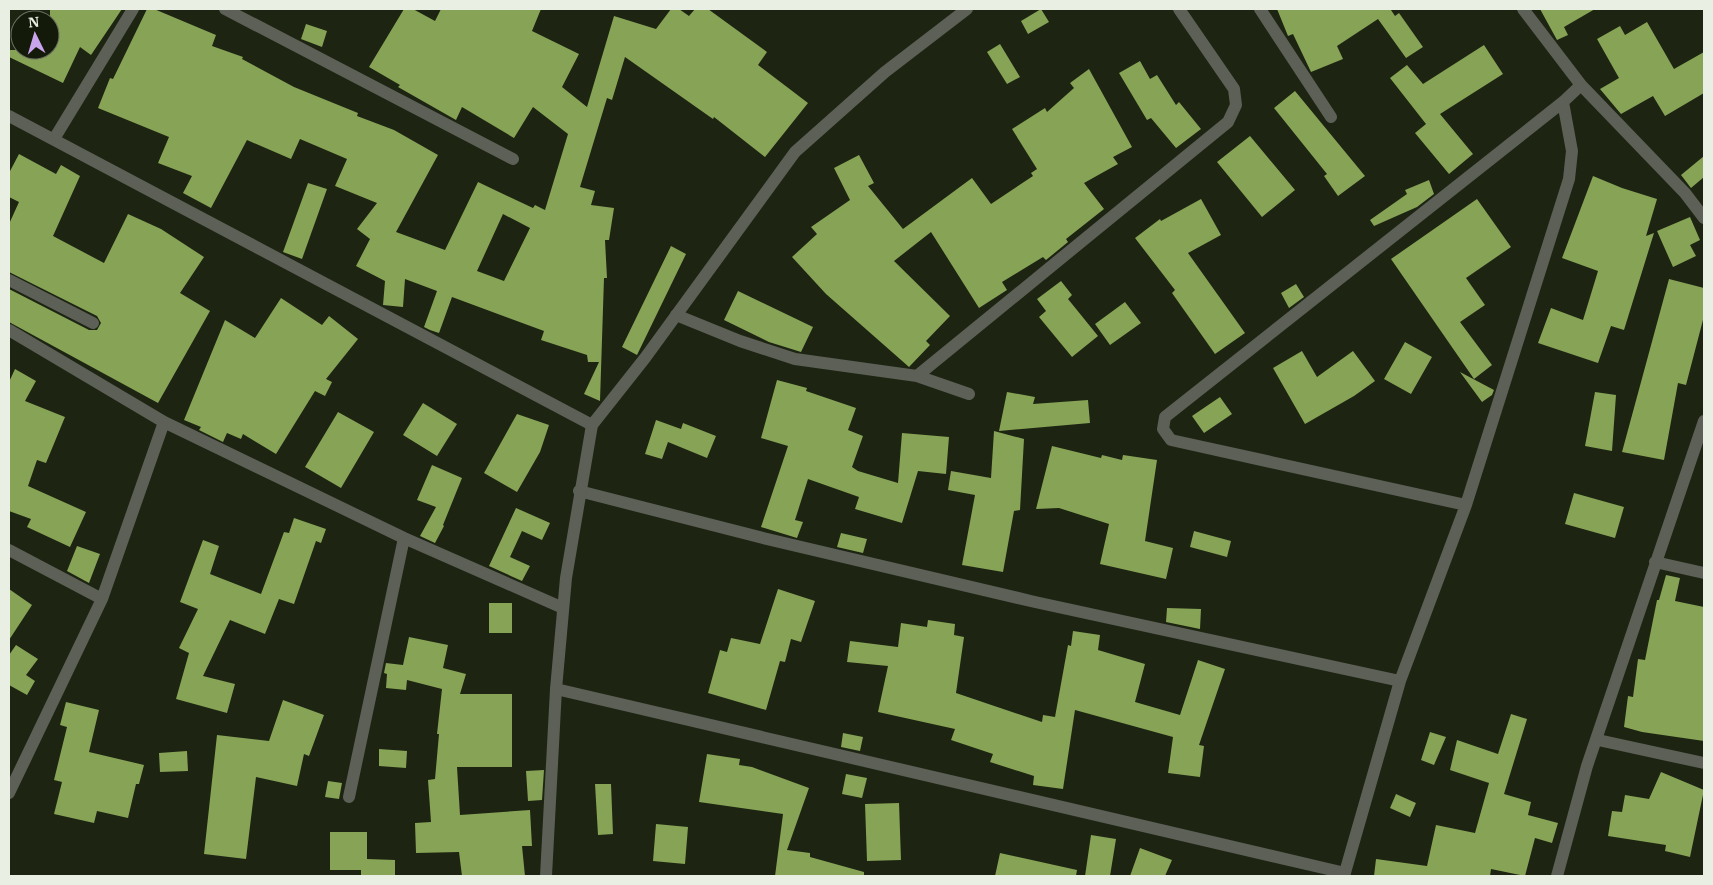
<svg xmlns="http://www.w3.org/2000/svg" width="1713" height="885" font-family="'IBM Plex Serif',serif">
  <rect width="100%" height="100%" fill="#1d2412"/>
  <path fill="#86a356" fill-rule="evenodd" d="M50 9H122L91 55 80 47 63 83 9 57V50H50Z
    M147 9H154L216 35 212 46 243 57 242 59 294 87 358 113 357 116 394 130 438 155 396 232 445 250 478 182 533 208 535 205 545 210 568 134 533 107 514 138 462 107 456 120 398 87 400 85 369 67 404 9H413L435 21 441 9H541L532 31 579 54 562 87 587 107 614 16 656 29 671 9H679L689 16 695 9H708L767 52 758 65 808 103 765 157 714 117 713 119 625 57 612 100 607 98 580 187 595 191 591 205 614 208 609 240H605L607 278H604L600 401 584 394 599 362H588L587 355 541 340 544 331 452 297 439 333 430 330 424 327 437 291 405 279 403 307 383 305 385 281 356 266 370 239 357 229 377 203 335 186 347 159 300 139 291 159 247 140 211 208 183 193 192 176 158 163 169 137 98 108 110 78 113 79ZM503 214 530 228 504 281 477 271Z
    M1041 9 1049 22 1028 34 1021 21Z
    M1277 9H1393L1391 10 1395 16 1399 13 1423 47 1406 58 1378 19 1337 46 1343 59 1311 72 1293 34 1288 36Z
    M1540 9H1595L1564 27 1568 35 1557 40Z
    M1647 22 1674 69 1704 52V93L1665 116 1653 96 1621 114 1600 89 1619 78 1597 39 1620 26 1625 35Z
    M306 24 327 31 322 47 301 39Z
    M1000 44 1020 77 1007 84 987 52Z
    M1484 45 1503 74 1440 114 1473 154 1449 174 1415 133 1426 124 1390 78 1407 65 1423 84Z
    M1140 61 1150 79 1157 75 1176 105 1179 102 1201 129 1176 148 1151 118 1147 120 1119 73Z
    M1089 69 1132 147 1113 157 1118 164 1084 183 1104 209 1066 239 1068 242 1046 260 1043 257 1002 282 1007 290 979 308 931 232 894 261 950 316 926 341 930 345 909 367 826 294 792 257 817 234 811 227 850 200 834 168 859 155 874 183 868 186 903 229 972 178 991 204 1033 176 1031 173 1037 169 1012 129 1045 108 1047 112 1074 88 1070 83Z
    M1295 91 1365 176 1338 196 1324 176 1327 174 1274 108Z
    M1250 136 1295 190 1262 217 1217 162Z
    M19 154 56 174 61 165 80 176 53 236 104 263 128 214 161 229 204 257 180 293 210 311 158 403 9 322V289L89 330H97L101 323 97 316 9 272V224L19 202 9 197V173Z
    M1704 156V177L1691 188 1681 175Z
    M1593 176 1622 188 1657 199 1646 236 1654 233 1624 330 1611 326 1598 363 1538 343 1551 308 1583 320 1598 271 1562 258Z
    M1429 180 1434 194 1417 207 1374 226 1370 220 1407 194 1405 190Z
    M308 183 327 189 302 259 283 252Z
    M1201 199 1221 235 1188 253 1245 333 1215 354 1172 293 1175 290 1135 238 1160 219 1161 221Z
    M1477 199 1511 247 1466 278 1485 305 1460 322 1492 365 1474 379 1391 259Z
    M1690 217 1700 240 1690 245 1696 256 1673 267 1657 231Z
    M671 246 686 254 637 355 622 347Z
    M1669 279 1704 288V316L1686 385 1678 383 1664 460 1622 452Z
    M1061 281 1072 295 1068 299 1098 336 1072 357 1039 317 1046 311 1037 299Z
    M1296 284 1304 297 1289 308 1281 293Z
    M738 291 813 327 801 352 769 342 724 320Z
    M281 298 322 325 329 316 358 339 326 379 332 382 325 396 315 391 276 454 243 434 241 439 227 433 223 442 199 430 201 427 184 420 225 320 255 338Z
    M1125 302 1141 323 1110 345 1095 324Z
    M1405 342 1432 357 1411 394 1384 379Z
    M1302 351 1317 377 1353 351 1375 381 1354 396 1305 424 1273 368Z
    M15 369 36 381 25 401 65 417 46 463 37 460 28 486 86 512 70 547 27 527 31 519 9 511V382Z
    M1460 372 1494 390 1492 395 1482 402Z
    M777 380 807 388 806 391 856 408 848 430 863 436 852 467 858 471 898 483 902 433 949 437 946 474 918 471 902 523 855 509 859 497 808 479 795 520 803 522 797 538 761 527 788 446 761 438Z
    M1007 392 1035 397 1033 404 1088 400 1090 423 999 431Z
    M1595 392 1616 395 1612 451 1585 446Z
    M1220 397 1232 414 1204 433 1192 416Z
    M423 403 457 424 437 456 403 435Z
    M338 412 374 432 341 488 305 467Z
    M517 414 549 425 540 452 517 492 484 473Z
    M656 420 681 429 683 423 716 436 707 458 668 442 662 459 645 454Z
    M994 431 1024 439 1020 510 1014 511 1003 572 962 565 975 495 948 490 951 471 991 478Z
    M1052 446 1101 458 1102 455 1122 460 1123 455 1157 460 1145 541 1173 548 1166 579 1100 564 1109 524 1059 508 1036 509Z
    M432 465 462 478 443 525 444 526 435 543 420 536 436 507 417 500Z
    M1574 493 1624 507 1615 538 1565 524Z
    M516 508 550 523 542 540 522 531 510 557 530 566 522 581 489 566Z
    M294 518 326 529 321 543 316 541 294 604 279 599 265 634 230 620 203 676 235 684 227 713 176 699 189 653 179 648 198 609 180 602 203 540 219 546 210 574 261 594 284 532 289 533Z
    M1194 531 1231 541 1227 557 1190 547Z
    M841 533 867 539 863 553 837 547Z
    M77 546 100 554 89 583 67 571Z
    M1666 575 1680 578 1675 601 1704 607V741L1642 732 1624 727 1628 696 1633 697 1638 659 1645 660 1657 600H1659Z
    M9 589 32 605 9 640Z
    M778 589 815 601 801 642 791 639 785 662 780 661 766 710 708 693 720 650 727 652 731 638 760 644Z
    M489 603H512V633H489Z
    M1167 608 1201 609 1200 629 1166 622Z
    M928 620 955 624 954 635 964 637 956 693 1042 722 1043 715 1055 717 1068 645 1071 646 1073 631 1100 635 1098 650 1145 664 1135 702 1180 715 1198 660 1225 669 1199 745 1204 746 1200 777 1168 773 1173 737 1075 710 1063 789 1033 785 1034 776 990 762 993 754 951 740 955 729 878 712 888 666 847 662 850 641 898 647 901 623 927 627Z
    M409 637 448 645 443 668 466 674 460 694H512V767H457L460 815 530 810 532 846H522L525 876H462L459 852 416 853 415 823 431 822 428 780 435 779 439 734H437L442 689 407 680 406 690 386 688 387 674 384 673 386 663 403 665Z
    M16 645 38 659 26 675 35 681 27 695 9 685V655Z
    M283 700 324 715 309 756 304 754 297 786 256 777 246 859 204 854 217 735 269 741Z
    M66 702 99 710 89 752 144 765 139 784H136L128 818 97 811 94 823 54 814 62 782 54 780 67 727 60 725Z
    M1511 714 1527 719 1504 794 1531 802 1528 815 1558 823 1552 843 1535 838 1525 876 1491 869 1490 876H1374L1376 859 1427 866 1436 825 1475 833 1489 783 1450 770 1457 740 1498 754Z
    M1430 732 1446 737 1434 765 1421 760Z
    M843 733 863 737 860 751 841 747Z
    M379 749 407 751 406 768 379 766Z
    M187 751 188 771 160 772 159 753Z
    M707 754 740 759 739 765 752 767 809 788 787 850 810 853V857L864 872V876H775L783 814 699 802Z
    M544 770 542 800 528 801 526 771Z
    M1661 772 1704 790 1690 857 1665 851 1666 845 1608 836 1612 811 1622 812 1625 795 1649 799Z
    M846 774 867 778 862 798 842 794Z
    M328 781 342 783 339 799 325 797Z
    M595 784H611L613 834 598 835Z
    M1396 794 1416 803 1410 817 1390 808Z
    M899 803 901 860 867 861 865 804Z
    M656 824 688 827 685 864 653 861Z
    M330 832H367V859L395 860V876H361V870H330Z
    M1091 835 1116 839 1110 876H1085Z
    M1140 848 1172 860 1165 876H1130Z
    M1000 853 1077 870 1076 876H995Z"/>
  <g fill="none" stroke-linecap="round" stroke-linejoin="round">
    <path stroke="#5c6057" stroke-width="12" d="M225 9 513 159
      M1260 9 1331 117
      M1523 9 1581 85 1685 193 1704 218
      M9 116 592 425
      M54 139 133 9
      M9 280 93 323
      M676 315 740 341 795 359 917 376 969 394
      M9 330 164 422 404 538 563 608
      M917 376 1228 122 1236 105 1234 89 1179 9
      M579 491 763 538 1035 602 1400 681
      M1466 505 1171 440 1163 429 1165 417 1563 102 1581 85
      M9 550 102 599
      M1655 562 1704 573
      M556 689 1345 873
      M1598 740 1704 763
      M9 793 102 599 164 422
      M349 797 404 538
      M1344 876 1400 681 1466 505 1569 179 1572 151 1563 102
      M1557 876 1587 766 1704 421"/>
    <path stroke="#5c6057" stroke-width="12" d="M546 876 556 689 566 578 592 425 645 358 795 152 885 72 967 9"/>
  </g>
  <rect width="1713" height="885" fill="none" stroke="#eaefe3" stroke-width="20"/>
  <g transform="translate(35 35) rotate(355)"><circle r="24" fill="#141a09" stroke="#6a6f60"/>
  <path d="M0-4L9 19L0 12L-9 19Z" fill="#c9a5ee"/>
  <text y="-8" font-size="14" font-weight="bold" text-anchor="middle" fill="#eaefe3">N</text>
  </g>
</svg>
